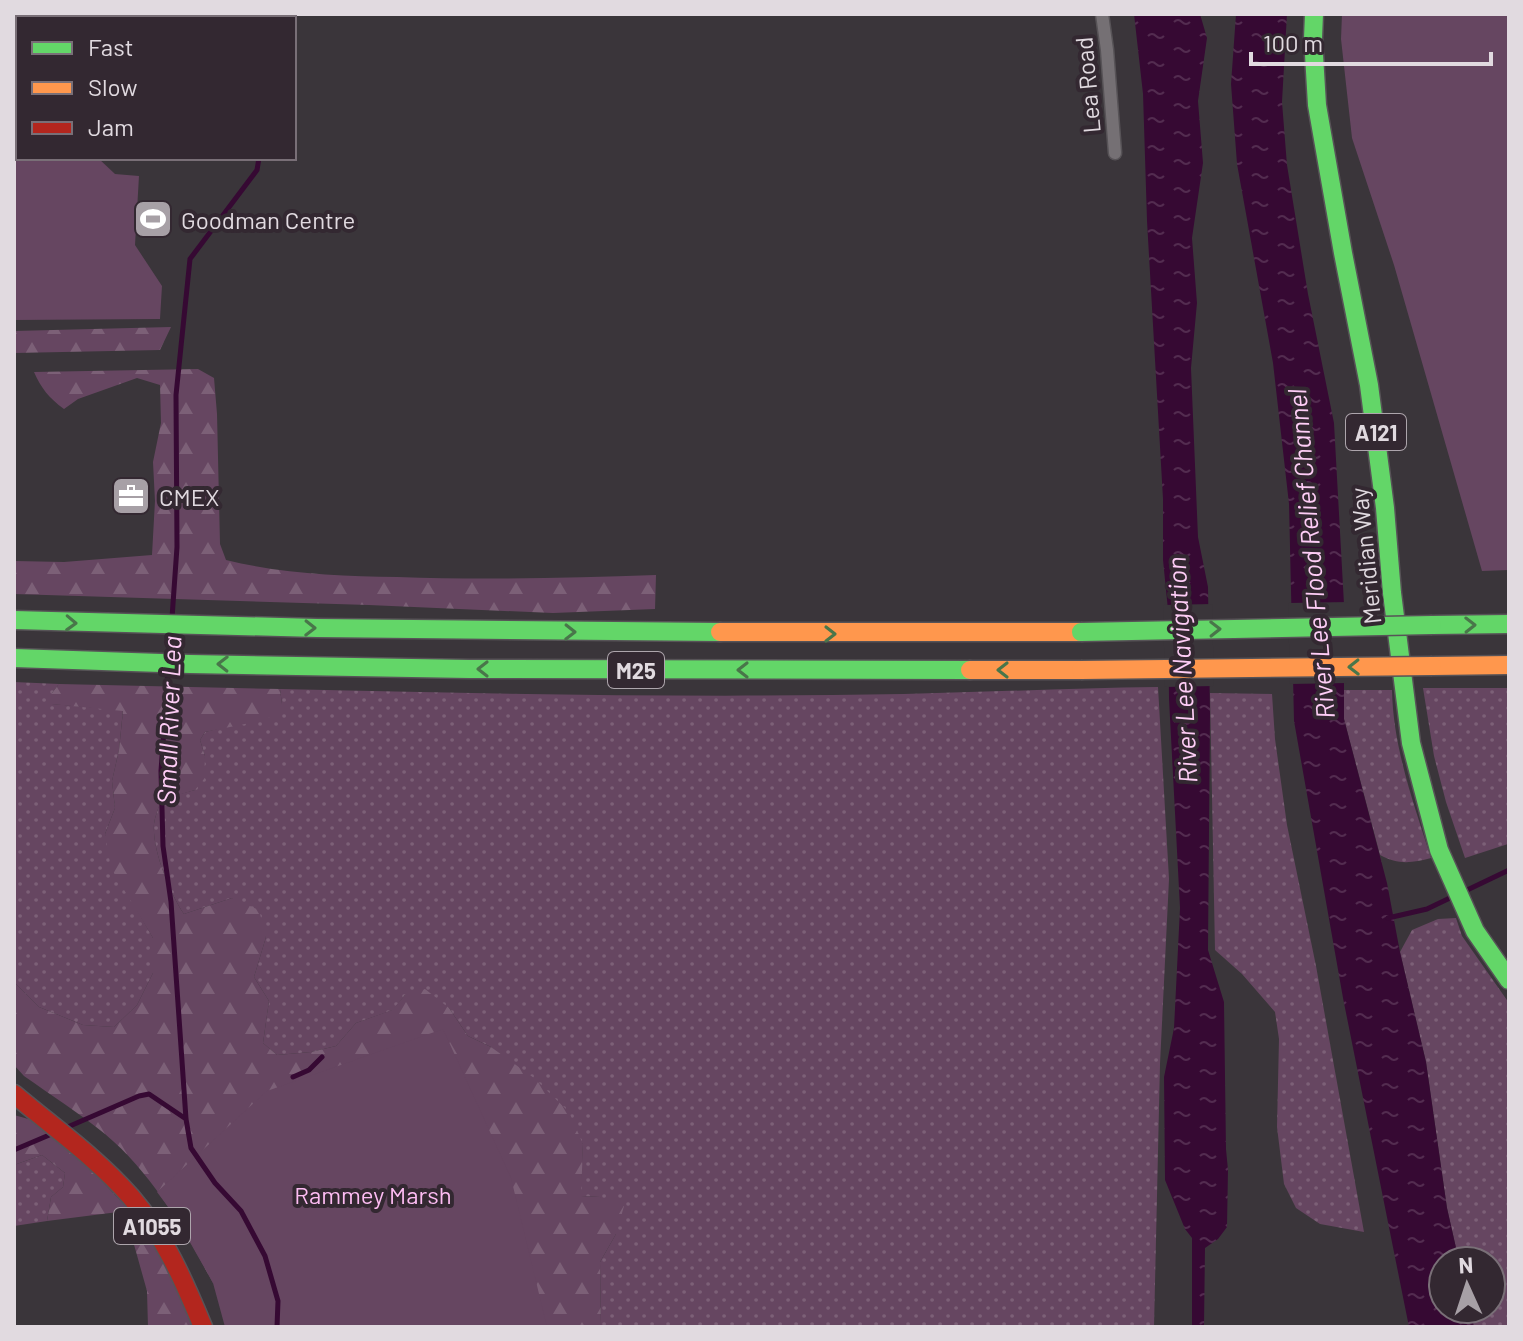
<svg xmlns="http://www.w3.org/2000/svg" width="1523" height="1341" font-family="Barlow,sans-serif">
  <defs>
    <pattern id="grass-dots" width="8" height="8" patternUnits="userSpaceOnUse" patternTransform="scale(2)"><rect width="8" height="8" fill="#664661"/><path d="M2 2h.1M6 6h.1" fill="none" stroke="#7c6077" stroke-width="1.8" stroke-linecap="round"/></pattern>
    <pattern id="forest-firs" width="22" height="20" patternUnits="userSpaceOnUse" patternTransform="scale(2)"><rect width="22" height="20" fill="#664661"/><path d="M5 1l3.5 6h-7zM16 11l3.5 6h-7z" fill="#7c6077"/></pattern>
    <pattern id="water-ripples" width="26" height="14" patternUnits="userSpaceOnUse" patternTransform="scale(2)"><rect width="26" height="14" fill="#360933"/><path d="M2 4q2-2 4 0t4 0M15 11q2-2 4 0t4 0" fill="none" stroke="#532c50"/></pattern>
  </defs>
  <rect width="100%" height="100%" fill="#3a353a"/>
  <path fill="url(#grass-dots)" d="M14 682 59 684 52 693V704L123 710 119 750 112 781 115 808 105 834 137 910 153 938V973L137 1005 114 1027 83 1025 39 1007 14 982Z
    M1158 687 1169 879 1160 1064 1154 1327H601L600 1262 616 1234 600 1197 580 1196 583 1144 491 1047 468 1036 449 1008 405 995 393 1010 356 1023 336 1046 311 1052 277 1055 263 1043 269 1001 254 977 266 937 232 898 184 914C170 893 152 850 154 824 155 816 159 807 161 799L195 790 205 756 200 740 205 732 221 728 282 704 280 689C488 694 696 698 904 694 989 692 1074 688 1158 687Z
    M1423 688H1509L1508 844 1465 858 1446 802 1434 756Z
    M1344 690H1392C1393 748 1414 804 1431 858 1412 863 1398 865 1380 855L1344 719Z
    M1210 693 1272 694 1275 739 1287 825 1316 966 1364 1232 1320 1224 1296 1208 1284 1184 1277 1127 1279 1039 1275 1012 1242 974 1215 950Z
    M1456 918 1462 936 1509 1003V1327H1474L1470 1309H1491V1261H1459L1447 1208 1426 1062 1400 952 1412 930 1438 919Z
    M42 1155 65 1173 63 1187 51 1197 47 1221 14 1226V1165Z"/>
  <path fill="url(#forest-firs)" d="M171 327 160 350 14 353V331Z
    M198 369 214 378 217 414 220 544 226 560C283 574 339 576 397 577 483 580 569 578 656 575L655 609 553 613 369 605 14 594V561L64 562 152 555 155 501 153 462 161 423 160 385 137 378 78 399 64 409C49 398 41 388 34 372Z
    M59 684 280 689 282 704 279 714 260 721 205 732 200 740 205 756 204 779 195 790 161 800C159 807 155 816 154 824 152 850 170 893 184 914L232 898 259 910 266 937 254 977 269 1001 263 1043 277 1055 311 1052 336 1046 356 1023 392 1010 405 995 425 989 449 1008 468 1036 491 1047 534 1078 569 1112 583 1144 581 1196 600 1197 624 1206 616 1234 600 1262 601 1327H530L213 1283C183 1229 153 1174 105 1134 79 1113 51 1095 24 1076L14 1065V982L39 1007 83 1025 114 1027 137 1005 153 973V938L111 868 105 834 115 808 112 781 119 750 123 711 51 704 52 693Z
    M14 1115 32 1120 79 1157 138 1219 174 1278 194 1327H148L147 1291 133 1241 118 1212 47 1221 51 1197 63 1187 65 1173 42 1155 14 1165Z"/>
  <path fill="#664661" d="M1342 14H1509V570L1482 571 1394 265 1352 138 1341 39Z
    M14 94 18 95V158H98L115 174 139 176 135 245 162 286 160 319 14 320Z
    M443 1029 511 1178 547 1327H225L213 1283 180 1223 157 1192 267 1091Z"/>
  <path fill="url(#water-ripples)" d="M1134 14H1200L1207 38 1198 101 1203 163 1192 238 1197 303 1191 368 1198 537 1208 587 1210 714 1208 950 1224 1002 1226 1149 1228 1170 1227 1227 1218 1239 1205 1248 1204 1327H1192V1238L1185 1229 1165 1180 1164 1077 1174 1028 1180 908 1169 699 1168 610 1163 560V499L1147 221 1143 94Z
    M1236 14H1287L1282 102 1287 165 1308 294 1334 423 1344 604V719L1387 883 1400 952 1426 1062 1447 1208 1459 1261H1443V1309H1470L1474 1327H1409L1343 998 1294 721 1289 504 1273 363 1237 164 1231 84Z"/>
  <path fill="#3a353a" d="M1348 602V683L1290 684 1288 603Z
    M1212 604 1214 686 1165 687 1163 605Z"/>
  <g fill="none" stroke-linecap="round" stroke-linejoin="round">
    <path stroke="#360933" stroke-width="5" d="M292 18 295 14
      M172 618 177 547 176 395 190 259 257 170 259 158
      M169 658 171 632
      M168 672 161 771 163 846 171 902 186 1119 191 1148 215 1183 241 1211 265 1256 278 1301 277 1327
      M1463 892 1509 870
      M1388 918 1427 909 1454 896
      M293 1077 309 1070 322 1057
      M63 1129 139 1096 149 1094 186 1119
      M14 1150 54 1133"/>
    <defs>
      <path id="street" d="M1102 14 1107 50 1115 153"/>
      <path id="fast" d="M1314 14 1313 38 1317 105 1343 253 1369 385 1385 508 1392 593 1411 743 1439 850 1475 931 1509 980
        M14 620 317 628 720 632
        M1432 625 1509 624
        M14 658 190 664 469 669 970 670"/>
      <path id="slow" d="M720 632H1081
        M1432 666 1509 665
        M970 670H1081"/>
      <path id="jam" d="M14 1094C53 1127 97 1158 131 1197 164 1235 184 1281 203 1327"/>
    </defs>
    <use href="#street" stroke="#575357" stroke-width="15"/>
    <use href="#fast" stroke="#575357" stroke-width="21"/>
    <use href="#slow" stroke="#575357" stroke-width="21"/>
    <use href="#jam" stroke="#575357" stroke-width="21"/>
    <use href="#street" stroke="#757074" stroke-width="12"/>
    <use href="#fast" stroke="#63d668" stroke-width="18"/>
    <use href="#slow" stroke="#ff974d" stroke-width="18"/>
    <use href="#jam" stroke="#b3261e" stroke-width="18"/>
    <defs>
      <path id="fast-bridge" d="M1081 632 1432 625"/>
      <path id="slow-bridge" d="M1081 670 1432 666"/>
    </defs>
    <use href="#fast-bridge" stroke="#575357" stroke-width="21" stroke-linecap="butt"/>
    <use href="#slow-bridge" stroke="#575357" stroke-width="21" stroke-linecap="butt"/>
    <use href="#fast-bridge" stroke="#63d668" stroke-width="18"/>
    <use href="#slow-bridge" stroke="#ff974d" stroke-width="18"/>
  </g>
  <defs><path id="oneway-chevron" d="M-2-3.5L2.5 0L-2 3.5" fill="none" stroke-width="1.6" stroke-linecap="round" stroke-linejoin="round" transform="scale(2)"/></defs>
  <g stroke="#49764a">
    <use href="#oneway-chevron" transform="translate(71 623) rotate(2)"/>
    <use href="#oneway-chevron" transform="translate(1470 625) rotate(-1)"/>
    <use href="#oneway-chevron" transform="translate(310 628) rotate(1)"/>
    <use href="#oneway-chevron" transform="translate(1215 629) rotate(-1)"/>
    <use href="#oneway-chevron" transform="translate(570 632) rotate(1)"/>
    <use href="#oneway-chevron" transform="translate(830 634)"/>
    <use href="#oneway-chevron" transform="translate(223 664) rotate(-179)"/>
    <use href="#oneway-chevron" transform="translate(1354 667) rotate(179)"/>
    <use href="#oneway-chevron" transform="translate(483 669) rotate(-180)"/>
    <use href="#oneway-chevron" transform="translate(743 670) rotate(180)"/>
    <use href="#oneway-chevron" transform="translate(1003 670) rotate(180)"/>
  </g>
  <defs>
    <symbol id="stadium-square" viewBox="-11 -11 22 22"><rect x="-9" y="-9" width="18" height="18" rx="4" fill="#a7a0a6" stroke="#332831"/><path d="M0-5a6.5 5 0 1 0 0 10a6.5 5 0 1 0 0-10ZM-3.5-1.8h7v3.6h-7Z" fill="#fff"/></symbol>
    <symbol id="office-square" viewBox="-11 -11 22 22"><rect x="-9" y="-9" width="18" height="18" rx="4" fill="#a7a0a6" stroke="#332831"/><path d="M-6-3h4V-5.5h4V-3h4V5H-6ZM-1-4.5V-3h2v-1.5ZM-6 0V1H6V0Z" fill="#fff"/></symbol>
  </defs>
  <g fill-rule="evenodd">
    <use href="#stadium-square" x="131" y="197" width="44" height="44"/>
    <use href="#office-square" x="109" y="474" width="44" height="44"/>
  </g>
  <g text-anchor="middle" dominant-baseline="central" stroke-width="8" stroke-linejoin="round" paint-order="stroke">
    <g fill="#332831" stroke="#ada5ac" stroke-width="2">
      <rect x="1346" y="414" width="60" height="36" rx="6"/>
      <rect x="608" y="652" width="56" height="36" rx="6"/>
      <rect x="114" y="1208" width="76" height="36" rx="6"/>
    </g>
    <g font-size="22" font-weight="bold" fill="#e1dae0">
      <text x="1376" y="432">A121</text>
      <text x="636" y="670">M25</text>
      <text x="152" y="1226">A1055</text>
    </g>
    <g font-size="24" fill="#e1dae0" stroke="#332831">
      <text transform="translate(1087 85) rotate(-95)">Lea Road</text>
      <text transform="translate(1365 556) rotate(-96)">Meridian Way</text>
    </g>
    <g font-size="24" fill="#e1dae0" stroke="#332831" text-anchor="start">
      <text x="181" y="219">Goodman Centre</text>
      <text x="159" y="496">CMEX</text>
    </g>
    <g font-size="24" fill="#fdbcf3" stroke="#332831">
      <text x="373" y="1194">Rammey Marsh</text>
    </g>
    <g font-size="26" font-style="italic" fill="#fecdf6" stroke="#332831">
      <text transform="translate(1310 554) rotate(-95)">River Lee Flood Relief Channel</text>
      <text transform="translate(1181 670) rotate(-93)">River Lee Navigation</text>
      <text transform="translate(168 720) rotate(-88)">Small River Lea</text>
    </g>
  </g>
  <rect width="1523" height="1341" fill="none" stroke="#e1dae0" stroke-width="32"/>
  <rect x="16" y="16" width="280" height="144" fill="#332831" stroke="#796f77" stroke-width="2"/>
  <rect x="32" y="42" width="40" height="12" fill="#63d668" stroke="#796f77" stroke-width="2"/>
  <text x="88" y="56" font-size="24" fill="#e1dae0">Fast</text>
  <rect x="32" y="82" width="40" height="12" fill="#ff974d" stroke="#796f77" stroke-width="2"/>
  <text x="88" y="96" font-size="24" fill="#e1dae0">Slow</text>
  <rect x="32" y="122" width="40" height="12" fill="#b3261e" stroke="#796f77" stroke-width="2"/>
  <text x="88" y="136" font-size="24" fill="#e1dae0">Jam</text>
  <g transform="translate(1467 1285) rotate(357)"><circle r="38" fill="#332831" stroke="#796f77" stroke-width="2"/>
  <path d="M0-6L14 30L0 20L-14 30Z" fill="#a7a0a6"/>
  <text y="-12" font-size="22" font-weight="bold" text-anchor="middle" fill="#e1dae0">N</text>
  </g>
  <path d="M1251 52v12h240v-12" fill="none" stroke="#e1dae0" stroke-width="4"/>
  <text x="1263" y="52" font-size="24" fill="#e1dae0" stroke="#332831" stroke-width="6" paint-order="stroke">100 m</text>
</svg>
